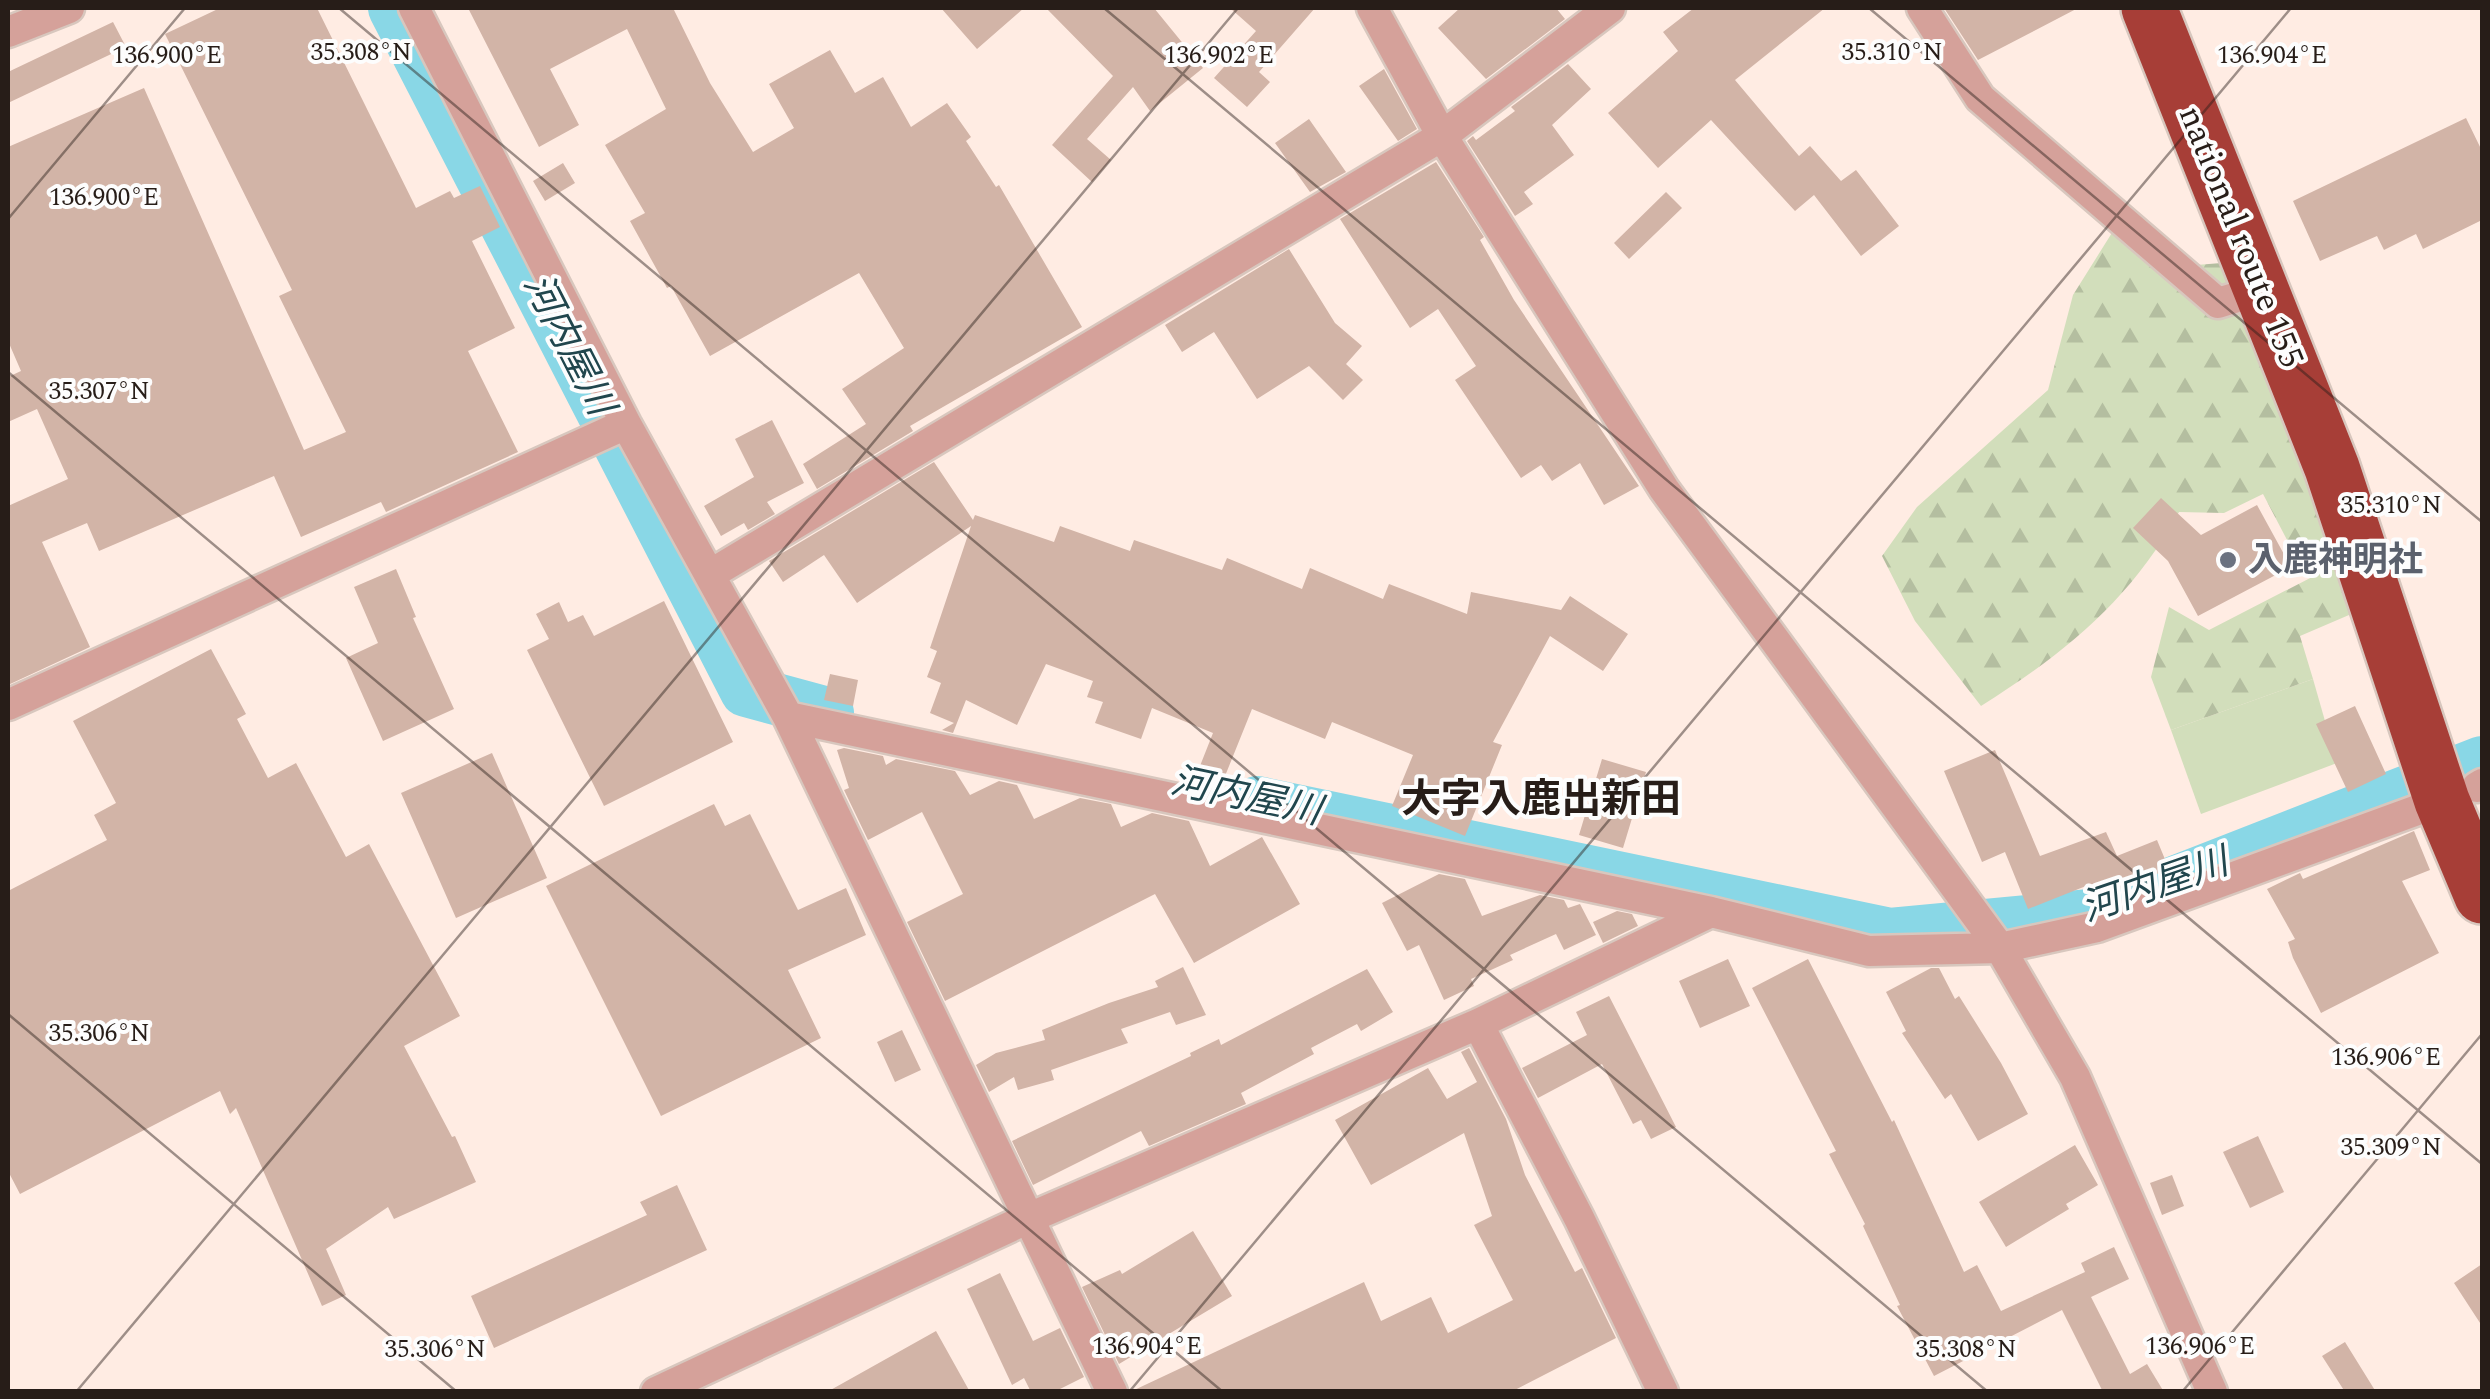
<svg xmlns="http://www.w3.org/2000/svg" width="2490" height="1399" font-family="Spectral,'Noto Sans JP',serif">
  <defs>
    <pattern id="forest-firs" width="22" height="20" patternUnits="userSpaceOnUse" patternTransform="scale(2.5)"><rect width="22" height="20" fill="#d2debb"/><path d="M5 1l3.5 6h-7zM16 11l3.5 6h-7z" fill="#b4bea0"/></pattern>
  </defs>
  <rect width="100%" height="100%" fill="#ffece3"/>
  <path fill="#d2debb" d="M2313 679 2337 763 2201 814 2171 730Z"/>
  <path fill="url(#forest-firs)" d="M2115 228 2171 267 2234 262 2339 535 2296 557 2263 494 2224 513 2179 512C2130 601 2065 653 1981 706L1915 621 1882 556 1917 507 2048 390 2073 295Z
    M2347 559 2363 609 2300 636 2313 679 2171 730 2151 677 2169 607 2209 630Z"/>
  <g fill="none" stroke-linecap="round" stroke-linejoin="round">
    <path stroke="#89d7e6" stroke-width="52" d="M394 8 746 691 828 713
      M1257 802 1890 934 2090 915 2482 762"/>
  </g>
  <path fill="#d2b4a7" d="M220 8H317L416 208 450 191 454 198 480 186 500 227 472 241 515 328 468 351 518 452 386 512 381 502 301 537 274 476 99 551 87 523 42 542 90 647 8 685V506L68 479 37 409 8 422V377L21 371 8 341V147L144 88 304 450 346 432 279 296 292 290 165 34Z
    M468 8H673L710 83 753 152 794 128 769 84 830 50 855 93 883 77 911 127 947 103 971 137 966 141 996 187 999 185 1082 327 910 426 913 431 817 489 803 464 866 424 842 389 904 348 859 273 710 356 671 286 667 288 630 221 645 213 605 145 666 109 627 29 550 69 579 125 539 147Z
    M941 8H1024L977 49Z
    M1046 8H1154L1203 68 1150 111 1133 87 1087 139 1111 160 1092 182 1052 145 1113 76Z
    M1230 8H1315L1259 72 1270 82 1247 107 1214 78 1256 31Z
    M1460 8H1556L1565 19 1486 79 1438 28Z
    M1694 8H1825L1735 80 1799 156 1810 146 1841 181 1856 170 1899 226 1861 256 1814 195 1795 211 1711 120 1658 168 1608 113 1678 51 1663 32Z
    M1944 8H2078L1978 60Z
    M113 22 126 47 8 103V72Z
    M1568 64 1591 89 1552 125 1574 155 1524 192 1533 204 1515 216 1467 141 1473 136 1476 140 1515 111 1511 107Z
    M1384 69 1417 129 1398 141 1359 86Z
    M2466 118 2482 151V220L2423 249 2416 234 2384 250 2377 236 2320 261 2293 201Z
    M1309 119 1346 172 1310 192 1275 143Z
    M1436 162 1484 237 1480 240 1514 300 1639 486 1604 505 1580 463 1552 481 1541 465 1521 478 1455 380 1476 366 1438 309 1410 328 1340 219Z
    M563 163 575 183 545 201 533 181Z
    M1666 192 1682 208 1629 259 1614 243Z
    M1289 249 1335 323 1362 346 1346 364 1363 380 1343 400 1309 366 1257 399 1214 332 1182 352 1165 325Z
    M772 420 804 483 767 502 775 514 748 530 744 523 721 536 704 506 754 477 735 439Z
    M934 462 973 520 975 515 1054 542 1060 526 1130 551 1134 540 1222 570 1227 558 1302 589 1310 568 1383 599 1389 584 1467 614 1471 592 1561 610 1570 596 1628 634 1603 671 1550 636 1493 742 1502 745 1465 836 1392 806 1413 755 1332 722 1325 739 1252 709 1223 781 1198 771 1213 733 1152 708 1141 739 1095 723 1103 702 1087 697 1093 681 1046 664 1017 725 966 700 953 733 942 730 954 723 930 713 941 683 927 677 937 651 930 648 971 526 857 603 824 555 783 582 769 561Z
    M2161 498 2201 535 2257 505 2291 567 2198 616 2168 561 2133 528Z
    M396 569 416 617 413 618 454 709 383 741 346 658 378 643 354 587Z
    M664 601 733 742 604 806 527 650 549 639 536 614 559 602 568 622 583 615 594 636Z
    M211 649 246 714 237 719 268 778 296 763 346 857 369 844 460 1016 404 1046 452 1137 455 1136 476 1182 394 1219 388 1207 326 1249 346 1295 322 1306 236 1108 230 1114 220 1091 20 1194 8 1171V891L107 840 94 815 116 803 73 721Z
    M830 674 858 680 853 706 824 700Z
    M2355 706 2386 774 2348 792 2316 724Z
    M844 748 883 756 886 765 896 759 955 771 970 795 999 781 1017 785 1034 819 1080 798 1111 804 1121 827 1152 813 1189 821 1210 866 1262 837 1300 904 1194 963 1155 894 945 1001 907 922 963 894 922 812 868 840 844 790 849 788 837 750Z
    M1995 750 2040 856 2106 832 2117 856 2157 840 2169 869 2097 899 2091 884 2028 909 2005 852 1982 862 1944 771Z
    M492 753 547 878 456 918 401 793Z
    M1602 759 1646 772 1623 848 1579 835Z
    M714 804 725 826 750 814 798 910 846 888 866 935 788 970 821 1038 661 1116 546 886Z
    M2414 831 2430 870 2402 881 2439 953 2321 1013 2293 958 2288 942 2295 939 2267 889 2300 873 2303 879Z
    M1439 874 1465 879 1482 916 1540 895 1564 900 1568 908 1580 904 1596 935 1564 950 1556 934 1510 955 1513 960 1471 979 1474 986 1444 1000 1419 945 1407 951 1382 903Z
    M1617 911 1632 914 1638 926 1603 943 1593 922Z
    M1728 959 1750 1006 1700 1028 1679 981Z
    M1808 959 1892 1122 1894 1120 1964 1272 1977 1265 2001 1311 2085 1272 2081 1263 2114 1247 2129 1279 2091 1297 2130 1374 2147 1364 2164 1392H2103L2062 1310 1934 1376 1897 1306 1900 1305 1863 1226 1865 1224 1829 1154 1836 1151 1752 988Z
    M1183 967 1206 1015 1176 1025 1170 1012 1121 1029 1128 1043 1051 1070 1054 1080 1018 1090 1014 1077 989 1092 976 1065 996 1053 1045 1040 1042 1030 1109 1003 1158 987 1155 981Z
    M1931 968H1939L1955 999 1959 996 2001 1063 2028 1114 1978 1141 1951 1094 1945 1099 1902 1033 1906 1031 1886 992Z
    M1367 969 1393 1012 1361 1031 1357 1024 1311 1048 1314 1054 1241 1093 1246 1104 1149 1146 1141 1131 1033 1185 1012 1141 1191 1056 1190 1053 1219 1039 1221 1045Z
    M1609 996 1676 1127 1651 1139 1641 1120 1633 1124 1602 1064 1538 1098 1522 1068 1587 1035 1576 1012Z
    M902 1030 921 1070 895 1082 877 1042Z
    M1469 1048 1506 1119 1525 1175 1575 1272 1582 1268 1616 1338 1511 1392H1130L1364 1282 1381 1321 1431 1297 1448 1333 1513 1300 1474 1225 1492 1216 1464 1133 1371 1185 1335 1120 1428 1068 1447 1099 1477 1082 1461 1052Z
    M2258 1136 2284 1192 2250 1208 2223 1152Z
    M2075 1145 2098 1185 2066 1204 2069 1209 2006 1247 1979 1202Z
    M2172 1175 2184 1206 2162 1215 2150 1183Z
    M677 1185 707 1250 494 1348 471 1296 647 1215 640 1202Z
    M1193 1231 1232 1296 1119 1364 1082 1287 1120 1270 1122 1274Z
    M2482 1264V1326L2454 1283Z
    M1000 1273 1033 1341 1060 1328 1084 1377 1054 1392H1031L1024 1378 1012 1385 967 1289Z
    M936 1331 970 1392H827Z
    M2345 1342 2376 1392H2345L2322 1356Z"/>
  <g fill="none" stroke-linecap="round" stroke-linejoin="round">
    <defs>
      <path id="street" d="M414 8 626 424 788 717 1112 1392
        M1372 8 1442 136 1664 489 2000 948 2075 1077 2212 1392
        M1922 8 1980 98 2218 303 2263 289
        M8 32 69 8
        M711 574 1442 136 1610 8
        M8 705 626 424
        M788 717 1711 912
        M2477 787 2482 784
        M1478 1024 1579 1218 1663 1392
        M656 1392 1029 1218 1478 1024 1711 912 1869 951 2000 948 2097 927 2442 801"/>
      <path id="highway" d="M2149 8 2332 468 2442 801 2482 896"/>
    </defs>
    <use href="#street" stroke="#d8c7be" stroke-width="35"/>
    <use href="#highway" stroke="#d8c7be" stroke-width="60"/>
    <use href="#street" stroke="#d5a19a" stroke-width="30"/>
    <use href="#highway" stroke="#a73e37" stroke-width="55"/>
  </g>
  <path fill="none" stroke="#271d18" stroke-width="2.5" stroke-opacity="0.45" d="M339 8 1988 1392M1104 8 2482 1164M1869 8 2482 522M8 219 185 8M8 372 1223 1392M8 1014 457 1392M76 1392 1238 8M1129 1392 2291 8M2182 1392 2482 1034"/>
  <circle fill="#6b7280" stroke="#fdfdfd" stroke-width="4" cx="2228" cy="560" r="10"/>
  <g text-anchor="middle" dominant-baseline="central" stroke-width="8" stroke-linejoin="round" paint-order="stroke">
    <g font-size="35" fill="#271d18" stroke="#fdfdfd">
      <text transform="translate(2241 237) rotate(68)">national route 155</text>
    </g>
    <g font-size="35" font-weight="bold" fill="#5b616d" stroke="#fdfdfd" text-anchor="start">
      <text x="2248" y="560">入鹿神明社</text>
    </g>
    <g font-size="38" font-style="italic" fill="#21464d" stroke="#fdfdfd">
      <text transform="translate(568 345) rotate(63)">河内屋川</text>
      <text transform="translate(1246 797) rotate(12)">河内屋川</text>
      <text transform="translate(2155 886) rotate(-19)">河内屋川</text>
    </g>
    <g font-size="40" font-weight="bold" fill="#271d18" stroke="#fdfdfd">
      <text x="1541" y="800">大字入鹿出新田</text>
    </g>
  </g>
  <g font-size="25" text-anchor="middle" fill="#271d18" stroke="#fdfdfd" stroke-width="8" stroke-linejoin="round" paint-order="stroke">
    <text x="361" y="60">35.308°N</text>
    <text x="1892" y="60">35.310°N</text>
    <text x="167" y="63">136.900°E</text>
    <text x="1219" y="63">136.902°E</text>
    <text x="2272" y="63">136.904°E</text>
    <text x="104" y="205">136.900°E</text>
    <text x="99" y="399">35.307°N</text>
    <text x="2391" y="513">35.310°N</text>
    <text x="99" y="1041">35.306°N</text>
    <text x="2386" y="1065">136.906°E</text>
    <text x="2391" y="1155">35.309°N</text>
    <text x="1147" y="1354">136.904°E</text>
    <text x="2200" y="1354">136.906°E</text>
    <text x="435" y="1357">35.306°N</text>
    <text x="1966" y="1357">35.308°N</text>
  </g>
  <rect width="2490" height="1399" fill="none" stroke="#271d18" stroke-width="20"/>
</svg>
